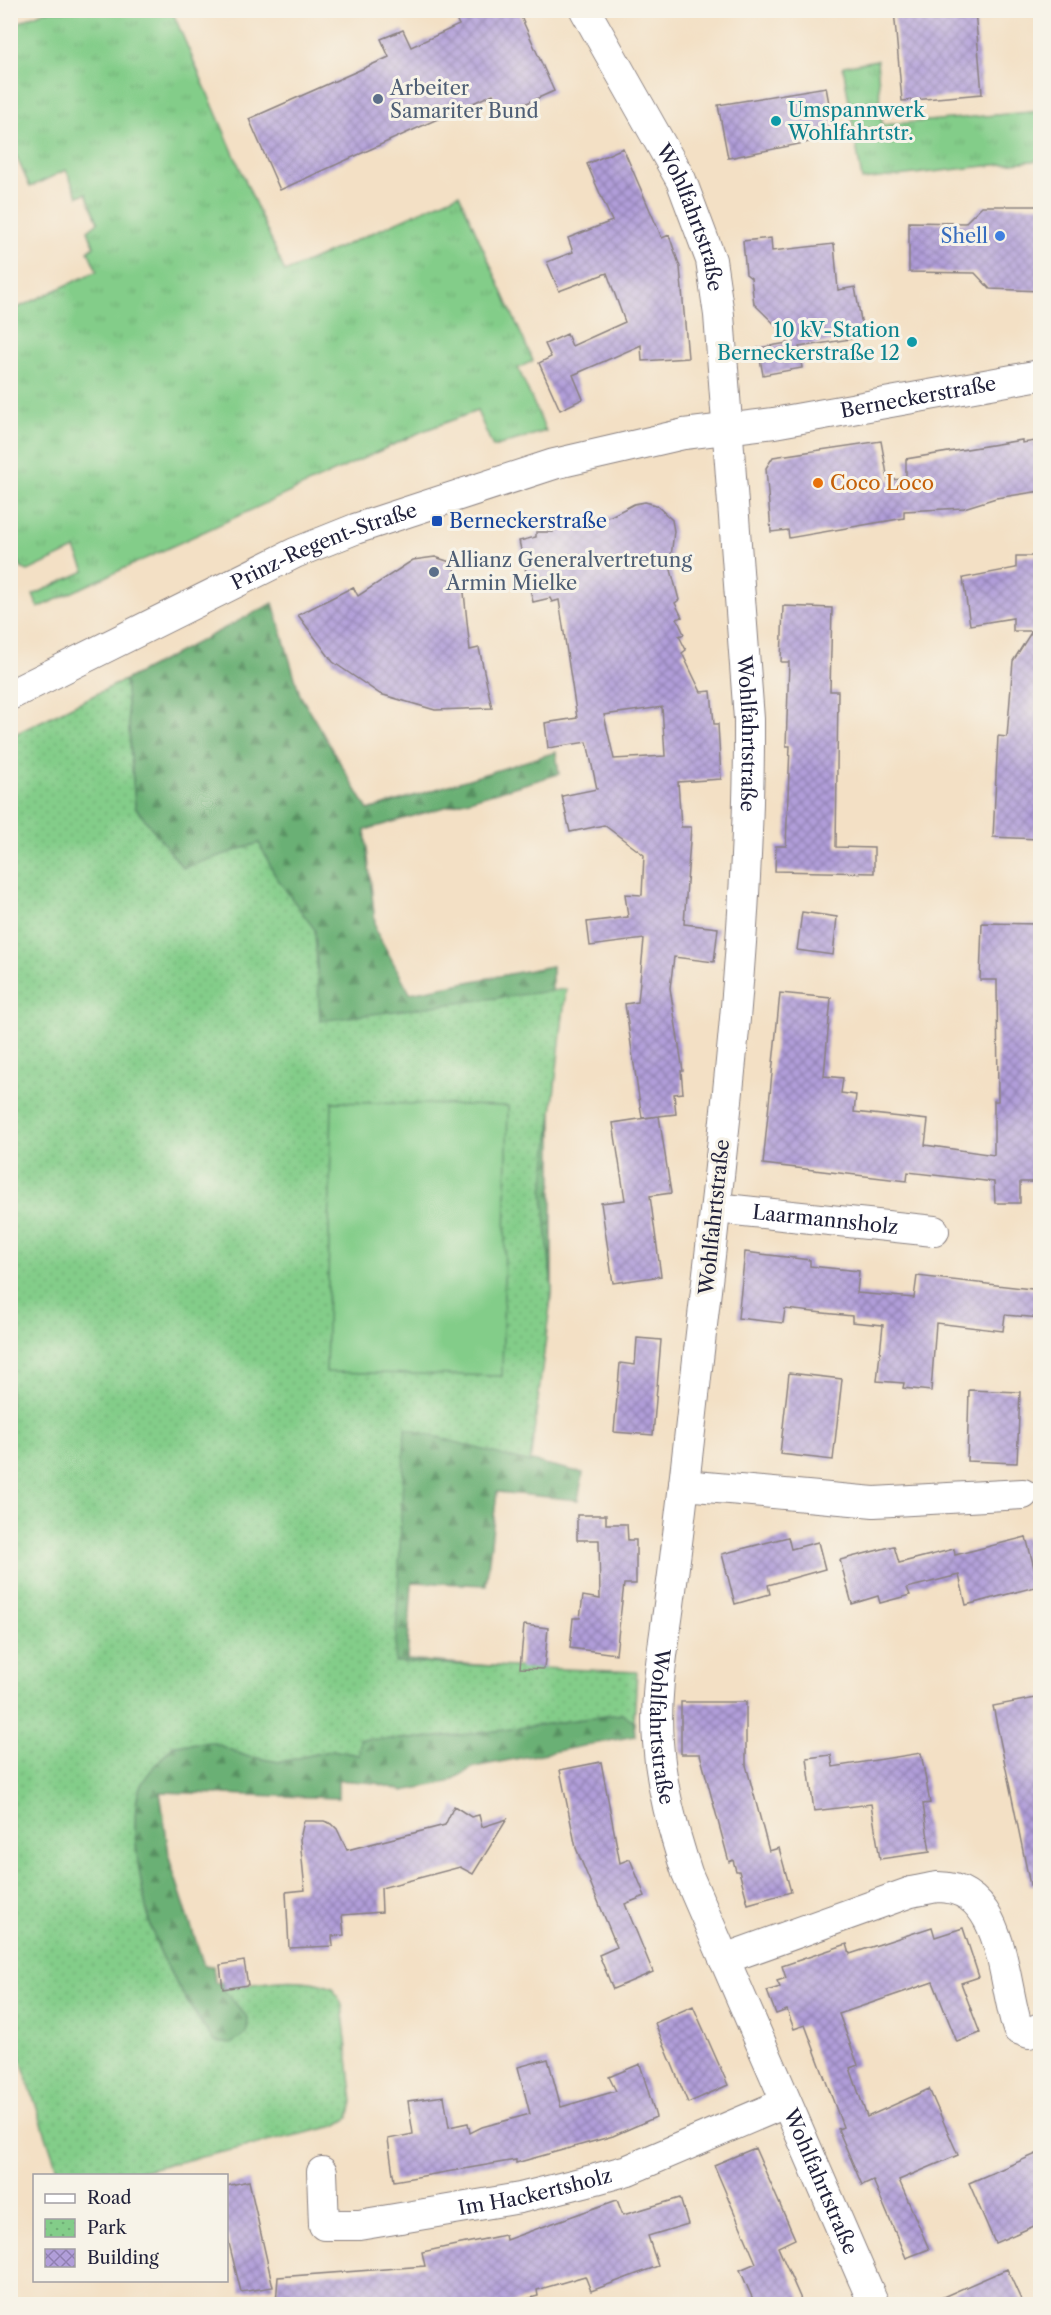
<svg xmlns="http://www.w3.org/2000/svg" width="1051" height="2315" font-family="'Libre Caslon Text',serif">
  <defs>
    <pattern id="grass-tufts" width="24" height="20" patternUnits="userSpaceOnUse" patternTransform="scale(1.5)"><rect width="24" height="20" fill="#83cd89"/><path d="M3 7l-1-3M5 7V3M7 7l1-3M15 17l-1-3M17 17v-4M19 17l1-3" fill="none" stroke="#71b077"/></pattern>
    <pattern id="forest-firs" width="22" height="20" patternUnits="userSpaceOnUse" patternTransform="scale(1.5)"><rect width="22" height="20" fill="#6ab075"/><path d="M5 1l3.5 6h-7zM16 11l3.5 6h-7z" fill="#578f61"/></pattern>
    <pattern id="park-dots" width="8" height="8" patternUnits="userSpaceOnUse" patternTransform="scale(1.5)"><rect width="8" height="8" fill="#83cd89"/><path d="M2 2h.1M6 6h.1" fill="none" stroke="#71b077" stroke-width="1.8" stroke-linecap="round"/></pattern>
    <pattern id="building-cross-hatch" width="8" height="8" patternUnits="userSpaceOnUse" patternTransform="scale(1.5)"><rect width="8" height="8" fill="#b19ed9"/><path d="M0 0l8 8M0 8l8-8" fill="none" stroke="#9080b1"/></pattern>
  </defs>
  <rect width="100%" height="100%" fill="#f7f3e8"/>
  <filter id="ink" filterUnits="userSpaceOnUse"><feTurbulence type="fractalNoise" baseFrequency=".0167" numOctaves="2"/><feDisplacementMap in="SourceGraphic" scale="12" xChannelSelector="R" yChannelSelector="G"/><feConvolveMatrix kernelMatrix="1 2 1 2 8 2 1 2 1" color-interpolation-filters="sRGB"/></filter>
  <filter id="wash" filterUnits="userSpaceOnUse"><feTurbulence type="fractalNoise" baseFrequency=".008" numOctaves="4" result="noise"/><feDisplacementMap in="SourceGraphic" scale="24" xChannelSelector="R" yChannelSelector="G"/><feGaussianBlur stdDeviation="1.35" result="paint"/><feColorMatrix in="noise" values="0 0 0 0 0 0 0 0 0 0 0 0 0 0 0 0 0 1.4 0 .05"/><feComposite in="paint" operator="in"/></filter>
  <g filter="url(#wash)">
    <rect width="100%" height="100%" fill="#f3e0c5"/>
    <path fill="url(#grass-tufts)" stroke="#527862" stroke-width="1.5" d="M45 11H172L285 272 459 194 533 361 518 368 546 431 493 447 477 411 423 431 38 608 33 595 85 571 75 549 28 571 21 568 11 544V509L16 506 10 493 11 311 97 271 88 251 94 246 88 230 98 222 86 193 78 196 66 170 30 187 11 144V26Z
      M877 60 882 125 1040 111V160L862 180 843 66Z"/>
    <path fill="url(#forest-firs)" stroke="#466958" stroke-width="1.5" d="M273 603 300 695 368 810 556 752 559 774 365 830 376 931 410 993 552 966V1295L519 1458 583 1473 578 1500 497 1492 486 1585 412 1582 407 1660 520 1668 385 1722 332 1102 183 868 135 807 125 680Z
      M622 1714 634 1722 635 1736 474 1767 448 1782 403 1791 376 1783 338 1780V1798L160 1792 170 1861 204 1966H213L215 1983 222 1982 223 1989 248 2018 247 2033 231 2044 214 2042C193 2010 170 1978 156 1942 143 1909 126 1818 141 1785 147 1771 164 1757 173 1745L212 1742 246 1756 280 1762 333 1750 359 1755V1739C448 1742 534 1724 622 1714Z"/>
    <path fill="url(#park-dots)" stroke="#527862" stroke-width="1.5" d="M125 680 135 807 183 868 259 843 276 877 315 930 320 1021 566 989 543 1192 552 1290 530 1463 405 1428 395 1662 637 1672 634 1722 622 1714C535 1724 448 1742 360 1739L359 1755 333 1750 280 1762 246 1756 212 1742 173 1745C164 1757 148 1771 141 1785 126 1817 143 1909 156 1942 170 1978 192 2010 214 2042L231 2044 247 2033 248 2018 223 1989C260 1983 297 1974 333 1988L342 2005 353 2102 349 2118 336 2126 123 2175H59L11 2030 10 1297 13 1295 11 1286V736Z"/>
    <path fill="#83cd89" stroke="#527862" stroke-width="1.5" d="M332 1102 508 1106 502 1376 326 1372Z"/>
    <g id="blocks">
      <path fill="url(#building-cross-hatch)" fill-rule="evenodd" d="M452 10H518L554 91 502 114 493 94 280 190 249 119 389 57 381 39 403 30 411 47 459 25Z
        M894 10H975L982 94 902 101Z
        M826 87 835 137 728 158 718 105Z
        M623 148 662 238 669 235 680 267 688 358 642 361 641 345 573 375 583 399 560 410 539 363 551 357 545 344 567 334 572 346 625 322 607 273 559 291 547 262 573 252 568 238 612 221 587 164Z
        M982 206H1041V291L990 289 975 273 909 272V222L965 223Z
        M771 238 772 251 834 244 838 290 855 287 864 337 799 347 802 368 763 375 758 348 793 342 754 304 751 278 746 274 743 241Z
        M1022 440V443L1036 441 1041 465V491L996 498 964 508 904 511V518L789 538 788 530 771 532 766 468 773 457 881 441 888 480 906 479V459Z
        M645 502 656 505 672 520 674 531 670 566 679 600 675 603 682 617 677 619 684 634 679 636 686 650 682 653 701 692 711 691 714 724H718L721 779 678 782 681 827H691L684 924 718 928 714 962 674 957 670 988 683 1071H681L683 1093 674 1094 676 1114 659 1116 671 1193 650 1196 661 1276 613 1283 601 1203 625 1200 613 1123 659 1116 642 1118 625 1004 638 1002 644 939 590 946 587 922 628 917 625 894 642 895 644 855 604 825 570 832 562 796 597 789 587 742 548 748 545 723 577 718 559 600 552 602 550 598 533 602 519 541 536 537V532H553V528L569 529V524L587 525V521L611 516 634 504ZM662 707 665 756 614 759 604 715Z
        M1016 556H1041L1039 839 993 837 998 736 1007 737 1013 661 1032 631H1013V618L970 625 963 578 1016 568Z
        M435 557 450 562 463 583 470 650 479 648 492 708 435 710 380 694 333 662 298 615 353 587 358 596 413 560Z
        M783 606 832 608 830 691H838L836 847 874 848V873L775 871 776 846H786L790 746H786L789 662H781Z
        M802 912 837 917 833 955 797 950Z
        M982 923 1041 924 1040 1182H1020V1203H995L994 1182 908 1172 907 1181 763 1164 780 993 831 998 824 1076 843 1078 841 1093 856 1095 854 1112 928 1120 925 1145 994 1155V1101H998L997 980H980Z
        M745 1252 810 1260V1266L859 1271 857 1293 914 1298 917 1276 1041 1290V1318L1005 1315 1003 1331 936 1323 931 1391 903 1388 904 1383 877 1381 883 1325 852 1322V1316L785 1309 783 1323 738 1318Z
        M637 1338 661 1340 653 1435 614 1432 620 1363 635 1365Z
        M789 1373 842 1379 833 1460 780 1454Z
        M969 1390 1020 1392 1017 1463 967 1461Z
        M577 1515H606V1524H627L628 1540H636V1584H624L616 1654 570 1648 573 1618H580L583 1596 600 1599 599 1540H577Z
        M788 1537 791 1549 818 1542 825 1569 768 1585 770 1594 735 1604 722 1554Z
        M1026 1537 1039 1586 966 1605 959 1575 907 1588 910 1595 880 1603 878 1596 852 1604 840 1560 894 1546 899 1563 954 1549 955 1555Z
        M524 1625 548 1628 544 1669 520 1668Z
        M1041 1697V1884L1030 1885 993 1706Z
        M681 1702H746V1765L769 1851 779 1848 791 1892 748 1904 739 1871H736L733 1860 729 1862 700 1754H681Z
        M921 1753 930 1803 923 1804 930 1852 880 1859 871 1804 814 1811 807 1758 831 1755 833 1767Z
        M601 1762 620 1863 630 1859 645 1896 625 1904 653 1972 613 1989 599 1955 617 1947 576 1848 560 1770Z
        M454 1806 471 1817 479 1815 482 1827 507 1819 473 1874 460 1867 381 1888 382 1912 342 1915 344 1935 332 1936 333 1946 289 1948 286 1892 305 1890 300 1839 304 1821H324L332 1824 337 1829 347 1850 445 1825Z
        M932 1927 935 1937 963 1928 979 1977 961 1983 980 2033 957 2042 933 1982 839 2014 858 2065 850 2068 867 2117 929 2089 958 2155 899 2180 929 2249 906 2258 873 2180 862 2185 838 2129 843 2127 805 2025 794 2029 787 2010 776 2014 767 1991 780 1987 777 1981 786 1978 782 1966 847 1944 850 1954Z
        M244 1961 248 1985 223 1989 220 1965Z
        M693 2006 728 2085 688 2103 655 2023Z
        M548 2059 561 2107 616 2091 609 2077 640 2064 656 2117 613 2136 516 2163V2160L394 2181 388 2139 413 2134 408 2101 444 2096 449 2127 468 2123 470 2133 482 2127 530 2114 518 2067Z
        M755 2148 795 2239 778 2247 803 2304H755L740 2270 756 2263 714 2165Z
        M1041 2152V2223L995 2243 969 2183Z
        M249 2181 273 2287 241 2292 226 2231V2186Z
        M680 2198 688 2224 648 2236 658 2266 591 2291 585 2276 537 2290 538 2296 508 2304H276L278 2277 425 2266 422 2252 505 2235 506 2240 617 2200 623 2215Z
        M1007 2269 1023 2304H927Z"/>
    </g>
  </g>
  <g filter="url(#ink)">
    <use href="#blocks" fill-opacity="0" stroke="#8a8180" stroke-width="1.5"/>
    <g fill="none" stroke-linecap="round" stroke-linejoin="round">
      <defs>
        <g id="street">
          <path id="s1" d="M585 10 681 180 711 260 719 315 749 719C750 940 721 1158 696 1377 688 1450 680 1524 670 1597 664 1645 654 1694 658 1742 661 1787 673 1830 687 1873L874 2304"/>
          <path id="s2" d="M10 695 295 553 355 529 554 464 684 434 774 423 1040 375"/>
          <path id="s3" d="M716 1208 934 1231"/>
          <path d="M684 1485 874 1502 1023 1494"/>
          <path d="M724 1959 911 1892C919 1891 929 1888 938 1887 1005 1887 1002 1983 1018 2029L1029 2033 1040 2028"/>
          <path id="s4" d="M322 2172 324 2225H359L520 2198 596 2179 628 2170 785 2103"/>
        </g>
      </defs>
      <use href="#street" stroke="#8a8180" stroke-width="32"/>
      <use href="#street" stroke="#fff" stroke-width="30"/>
    </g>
  </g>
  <g fill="#5c6f8a" stroke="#f7f3e8" stroke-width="2">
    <circle cx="378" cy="99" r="6"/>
    <circle cx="434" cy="572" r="6"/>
  </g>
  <g fill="#0f9aa8" stroke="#f7f3e8" stroke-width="2">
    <circle cx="776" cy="121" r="6"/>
    <circle cx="912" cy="342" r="6"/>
  </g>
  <circle fill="#3f7fe0" stroke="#f7f3e8" stroke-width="2" cx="1000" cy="236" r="6"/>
  <circle fill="#e8710a" stroke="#f7f3e8" stroke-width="2" cx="818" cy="483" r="6"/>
  <rect fill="#1a4fb4" stroke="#f7f3e8" stroke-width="2" x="431" y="515" width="12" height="12" rx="3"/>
  <g text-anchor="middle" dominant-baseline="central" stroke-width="6" stroke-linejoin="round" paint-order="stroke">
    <g font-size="20" fill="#4e5e75" stroke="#f7f3e8" text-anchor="start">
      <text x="390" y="88">Arbeiter<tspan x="390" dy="23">Samariter Bund</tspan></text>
      <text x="446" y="560">Allianz Generalvertretung<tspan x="446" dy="23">Armin Mielke</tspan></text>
    </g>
    <g font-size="20" fill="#0d838f" stroke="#f7f3e8" text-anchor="start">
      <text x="788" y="110">Umspannwerk<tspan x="788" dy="23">Wohlfahrtstr.</tspan></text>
      <text x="900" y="330" text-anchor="end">10 kV-Station<tspan x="900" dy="23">Berneckerstraße 12</tspan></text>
    </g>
    <g font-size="20" fill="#22223b" stroke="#f7f3e8">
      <text stroke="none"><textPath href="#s1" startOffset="234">Wohlfahrtstraße</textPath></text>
      <text stroke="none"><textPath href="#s2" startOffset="963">Berneckerstraße</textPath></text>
      <text stroke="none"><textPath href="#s2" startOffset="348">Prinz-Regent-Straße</textPath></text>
      <text stroke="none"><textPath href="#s1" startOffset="756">Wohlfahrtstraße</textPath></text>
      <text transform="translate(714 1217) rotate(-84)">Wohlfahrtstraße</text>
      <text stroke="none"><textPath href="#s3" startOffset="110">Laarmannsholz</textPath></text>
      <text stroke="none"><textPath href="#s1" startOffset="1754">Wohlfahrtstraße</textPath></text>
      <text stroke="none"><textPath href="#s1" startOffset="2240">Wohlfahrtstraße</textPath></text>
      <text stroke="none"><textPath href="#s4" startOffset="267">Im Hackertsholz</textPath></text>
    </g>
    <g font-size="20" fill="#366cbe" stroke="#f7f3e8" text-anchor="end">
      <text x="988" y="236">Shell</text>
    </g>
    <g font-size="20" fill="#c56008" stroke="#f7f3e8" text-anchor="start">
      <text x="830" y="483">Coco Loco</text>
    </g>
    <g font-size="20" fill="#164399" stroke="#f7f3e8" text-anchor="start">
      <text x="449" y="521">Berneckerstraße</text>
    </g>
  </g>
  <rect width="1051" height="2315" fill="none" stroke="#f7f3e8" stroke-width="36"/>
  <rect x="33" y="2174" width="195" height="108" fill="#f7f3e8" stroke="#a29fa3" stroke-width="1.5"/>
  <rect x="45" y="2194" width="30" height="9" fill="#ffffff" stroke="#a29fa3" stroke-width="1.5"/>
  <text x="87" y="2204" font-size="18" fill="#22223b">Road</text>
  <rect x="45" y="2219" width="30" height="18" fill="url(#park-dots)" stroke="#a29fa3" stroke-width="1.5"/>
  <text x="87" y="2234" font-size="18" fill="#22223b">Park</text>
  <rect x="45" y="2249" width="30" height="18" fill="url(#building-cross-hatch)" stroke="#a29fa3" stroke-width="1.5"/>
  <text x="87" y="2264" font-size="18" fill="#22223b">Building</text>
</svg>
